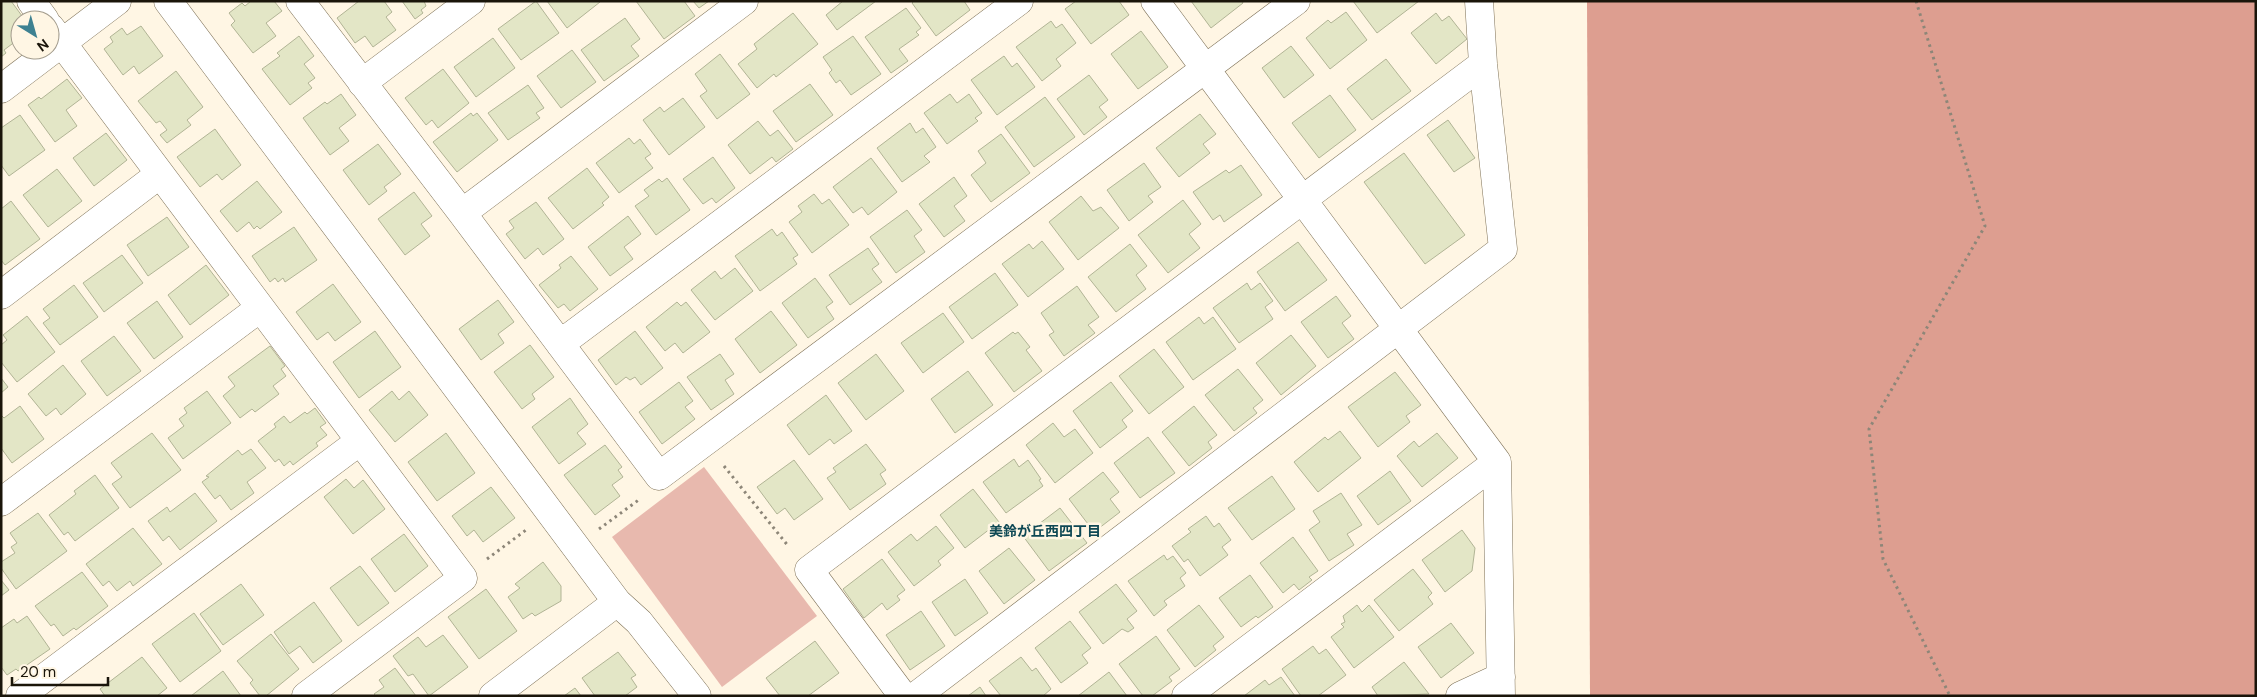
<svg xmlns="http://www.w3.org/2000/svg" width="2257" height="697" font-family="'DM Sans','Noto Sans JP',sans-serif">
  <rect width="100%" height="100%" fill="#fff6e4"/>
  <path fill="#e8b9ae" d="M704 467 817 616 722 687 612 537Z"/>
  <path fill="#dd9e90" d="M1587 1H2256V696H1590Z"/>
  <path fill="#e3e6c6" stroke="#b1b495" d="M1 1H11L25 20H20V38L4 50 6 53 1 57Z
    M251 1H274L282 11 266 23 276 36 253 53 231 25 235 21 229 13 242 3 245 6Z
    M359 1H384L392 12 386 17 396 30 373 47 365 36 355 43 337 18Z
    M402 1H424L426 6 421 10 423 13 415 19Z
    M536 1 559 33 521 60 498 29Z
    M547 1H599L600 2 567 28Z
    M636 1H684L695 16 664 39Z
    M693 1H709L699 8Z
    M843 1H876L837 30 826 15Z
    M914 1H964L970 10 936 36 912 3Z
    M1076 1H1119L1129 15 1091 44 1065 9Z
    M1191 1H1242L1243 3 1211 28Z
    M1353 1H1419L1377 33Z
    M906 8 921 28 916 32 919 35 899 49 908 61 891 73 865 37Z
    M1346 12 1367 40 1330 69 1306 38 1328 20 1331 23Z
    M793 13 818 44 776 77 774 74 757 88 738 64 757 49 754 44Z
    M1436 13 1442 21 1449 16 1467 39 1436 64 1411 33Z
    M625 18 640 39 631 46 639 56 604 81 581 50Z
    M1051 21 1056 28 1062 24 1076 43 1056 59 1061 66 1042 81 1016 47Z
    M141 26 163 56 139 74 134 66 123 75 104 49 113 42 110 37 122 28 127 35Z
    M1141 31 1168 67 1138 89 1111 54Z
    M299 36 314 56 304 64 315 78 308 83 312 88 290 105 262 69 280 56 277 53Z
    M853 36 881 74 851 95 840 80 836 83 829 73 832 70 823 57Z
    M493 38 515 68 476 97 454 67Z
    M1291 46 1314 75 1284 98 1262 68Z
    M572 50 596 82 561 108 537 76Z
    M720 54 750 94 717 119 700 96 707 91 695 74Z
    M1004 56 1012 67 1017 63 1035 87 997 115 971 80Z
    M1386 59 1411 91 1372 120 1347 89Z
    M443 69 469 103 438 128 432 120 426 125 405 98Z
    M176 71 203 107 187 120 191 125 167 143 160 135 167 130 160 121 156 123 138 101Z
    M1089 75 1108 100 1099 107 1107 117 1084 135 1057 99Z
    M67 79 82 98 66 110 77 126 55 142 28 105 39 97 41 99Z
    M810 84 833 115 796 142 773 111Z
    M528 85 544 108 536 113 540 118 508 140 488 113Z
    M341 94 356 115 339 128 349 141 330 155 303 118 325 102 327 104Z
    M950 94 957 103 969 94 982 113 975 118 978 121 947 144 924 113Z
    M1330 95 1356 130 1319 158 1292 123Z
    M1045 97 1075 137 1034 167 1005 127Z
    M683 98 705 127 669 155 643 120 660 107 664 112Z
    M471 113 473 116 477 113 498 140 457 172 433 142Z
    M1200 114 1216 134 1203 144 1210 153 1179 177 1156 148Z
    M20 115 45 150 9 176 1 165V128Z
    M1448 120 1475 158 1454 172 1427 135Z
    M758 121 770 136 778 130 793 149 776 162 772 157 750 174 728 145Z
    M910 123 916 133 923 128 936 147 924 156 930 162 902 182 877 148Z
    M215 129 241 165 222 180 217 174 200 187 177 157Z
    M106 133 127 160 94 186 73 158Z
    M1001 134 1030 173 991 202 971 175 986 163 978 151Z
    M629 138 634 144 640 139 651 154 645 158 653 168 619 193 596 163Z
    M378 144 401 174 384 187 387 191 369 205 343 170Z
    M1404 153 1465 235 1425 264 1364 182Z
    M713 157 735 188 716 203 712 198 703 204 683 179Z
    M871 158 897 192 868 215 862 207 853 213 833 187Z
    M1144 163 1161 187 1148 196 1153 202 1129 221 1107 190Z
    M1241 165 1262 195 1224 222 1220 215 1213 220 1193 192 1226 170 1229 173Z
    M587 168 609 197 602 203 604 205 573 229 548 198Z
    M57 169 82 201 48 227 23 195Z
    M954 177 967 196 954 206 965 221 944 237 919 204Z
    M667 178 690 210 656 235 635 206 649 196 644 190 659 179 662 182Z
    M257 181 282 212 260 229 257 226 254 229 249 222 237 232 220 211Z
    M414 192 432 216 421 224 430 236 405 255 378 219Z
    M814 194 822 204 829 199 849 225 812 253 789 222 802 212 798 206Z
    M1081 196 1093 211 1101 207 1119 228 1078 260 1049 222Z
    M1183 200 1201 224 1189 234 1200 248 1168 273 1138 235Z
    M11 201 40 239 5 265 1 260V209Z
    M536 202 564 239 543 255 538 248 525 259 506 234 514 228 509 221Z
    M907 210 922 230 914 236 925 252 896 273 870 237Z
    M628 216 641 234 624 247 633 259 610 276 588 247Z
    M167 217 189 247 148 276 127 245Z
    M294 227 317 260 285 282 283 278 278 282 275 278 270 282 252 256Z
    M772 229 777 236 782 232 798 255 793 258 797 264 760 291 735 256Z
    M1042 241 1064 269 1028 297 1002 264 1029 244 1033 249Z
    M1298 242 1327 280 1285 311 1257 272Z
    M1130 244 1147 266 1136 275 1146 289 1116 312 1088 277Z
    M868 248 879 264 872 269 882 282 850 305 829 275Z
    M122 255 143 283 104 312 83 283Z
    M571 256 598 289 570 311 564 304 558 308 539 285 561 268 559 265Z
    M206 265 229 295 190 325 168 295Z
    M735 268 753 291 715 320 691 290 715 271 721 279Z
    M995 273 1018 305 972 339 949 307Z
    M815 278 833 302 826 307 834 319 808 338 782 303Z
    M1247 283 1251 290 1260 283 1273 301 1265 307 1273 319 1239 343 1213 308Z
    M333 284 361 322 335 341 328 332 317 340 296 312Z
    M74 285 98 317 60 345 43 323 50 318 43 309Z
    M1077 286 1099 317 1088 325 1095 333 1064 356 1049 335 1054 332 1041 313Z
    M1336 296 1351 316 1342 323 1354 339 1328 358 1301 322Z
    M498 300 514 322 498 334 504 343 481 360 459 329Z
    M157 301 183 337 154 359 127 323Z
    M677 302 681 306 686 302 710 332 683 353 675 343 665 351 646 327Z
    M771 311 797 345 760 373 735 339Z
    M943 313 964 342 923 373 901 343Z
    M27 316 55 352 17 382 1 362V345L7 340 3 335Z
    M1199 317 1204 324 1213 317 1236 349 1193 380 1166 342Z
    M375 331 401 367 359 398 333 362Z
    M635 331 663 368 641 385 635 377 630 380 626 377 616 385 598 360Z
    M1013 332 1015 334 1018 332 1030 347 1026 350 1042 371 1014 392 985 353Z
    M1291 335 1316 366 1281 395 1256 363Z
    M114 336 141 371 107 396 81 361Z
    M530 345 554 377 532 394 535 399 522 409 494 372Z
    M270 346 285 366 281 369 286 376 273 386 279 394 255 412 252 409 240 418 223 396 235 386 228 377Z
    M1154 349 1184 387 1149 414 1119 376Z
    M720 354 734 374 725 380 734 394 711 410 687 377Z
    M876 354 904 391 866 420 838 383Z
    M63 365 86 394 61 415 56 408 46 416 28 394Z
    M1238 369 1263 400 1253 408 1257 413 1234 431 1205 395Z
    M968 371 993 405 955 433 931 399Z
    M1395 372 1421 405 1406 416 1410 422 1378 447 1348 407Z
    M1 378 8 387 1 393Z
    M679 382 693 401 685 407 695 419 662 444 639 412Z
    M1111 382 1133 411 1122 420 1127 427 1100 448 1073 411Z
    M207 391 231 423 183 459 168 438 184 426 179 419 187 413 184 408Z
    M392 391 399 400 409 391 428 415 395 442 369 410Z
    M826 395 852 431 834 444 830 439 809 455 787 425Z
    M570 398 588 424 577 433 586 444 559 464 532 427Z
    M20 406 44 439 12 463 1 448V415L4 418Z
    M1194 406 1217 435 1208 442 1212 448 1189 466 1162 432Z
    M315 408 326 423 320 427 327 435 316 443 318 446 293 465 290 461 284 466 279 459 275 462 258 441 276 427 274 424 284 416 290 423 305 412 307 414Z
    M1053 423 1064 437 1075 429 1093 453 1055 483 1026 445Z
    M1340 431 1361 458 1318 492 1294 462 1325 437 1328 440Z
    M152 433 181 470 130 508 112 484 122 477 111 463Z
    M446 433 475 473 437 501 408 462Z
    M1437 433 1458 458 1422 487 1397 456 1414 441 1419 447Z
    M1148 437 1175 473 1140 498 1114 463Z
    M866 444 886 470 880 474 886 484 850 510 827 478 836 472 833 468Z
    M605 445 622 467 618 470 623 477 612 485 620 496 595 515 564 475Z
    M251 449 266 468 247 482 254 493 231 510 220 495 215 499 202 482 209 477 206 476 238 450 242 455Z
    M1014 459 1019 467 1028 460 1041 479 1039 480 1043 486 1006 513 983 482Z
    M794 460 823 499 794 520 785 508 777 514 757 487Z
    M1390 471 1411 501 1378 525 1357 496Z
    M1103 472 1119 492 1110 499 1120 512 1094 532 1069 499Z
    M95 475 119 508 75 541 68 532 64 535 49 515 76 494 74 491Z
    M1272 476 1295 509 1252 540 1228 508Z
    M346 479 354 488 363 480 385 509 353 534 324 497Z
    M491 487 515 518 483 542 474 530 467 536 452 516Z
    M973 489 999 522 965 548 940 515Z
    M195 493 217 521 180 550 169 536 163 541 148 521 167 507 170 512Z
    M1341 493 1362 525 1347 534 1354 545 1329 561 1309 530 1320 522 1313 511Z
    M1060 508 1087 543 1049 571 1023 536Z
    M38 513 67 551 16 589 1 568V562L15 553 11 547 17 543 10 533Z
    M1206 516 1214 527 1219 523 1231 540 1222 547 1228 555 1200 576 1188 559 1184 562 1172 546 1191 532 1188 529Z
    M936 526 954 548 938 561 941 565 914 586 888 552 911 534 917 541Z
    M133 528 162 564 133 586 130 581 117 591 109 581 103 586 86 564Z
    M1462 530 1475 548 1472 571 1445 592 1422 560Z
    M404 534 428 566 395 592 371 559Z
    M1293 537 1318 571 1309 577 1312 580 1299 590 1294 584 1283 593 1260 563Z
    M1009 548 1035 580 1004 604 979 571Z
    M1164 555 1167 560 1173 556 1186 573 1180 578 1185 586 1164 601 1167 605 1154 616 1128 581Z
    M882 559 905 590 897 596 900 600 887 610 882 603 864 618 843 589Z
    M543 562 561 586V601L535 616 532 613 523 619 508 597 520 588 515 584Z
    M360 566 389 603 358 626 330 588Z
    M1413 569 1432 593 1428 597 1433 604 1399 631 1374 600Z
    M82 572 108 606 76 630 74 628 63 636 54 624 51 626 35 606Z
    M1250 575 1273 607 1258 618 1256 616 1241 627 1219 598Z
    M965 579 988 613 955 636 932 602Z
    M1 580 9 590 1 596Z
    M241 584 264 615 223 645 200 614Z
    M1116 584 1137 611 1127 619 1134 628 1128 632 1122 629 1103 644 1079 612Z
    M486 589 517 631 479 659 448 617Z
    M314 602 342 641 313 663 300 646 289 654 274 632Z
    M1199 605 1224 637 1213 646 1216 650 1195 667 1167 630Z
    M1357 605 1362 612 1369 605 1394 637 1354 668 1331 637 1344 627 1341 624 1345 622 1343 616Z
    M921 611 945 646 910 670 886 635Z
    M194 613 221 651 180 682 152 644Z
    M27 616 50 649 18 671 16 669 7 675 1 667V628L14 619 17 623Z
    M1070 621 1091 648 1082 655 1088 663 1061 683 1035 648Z
    M1451 623 1474 653 1441 678 1418 647Z
    M271 634 299 669 266 696H260L250 683 253 680 237 661Z
    M443 635 468 667 429 696 413 674 408 676 393 656 418 637 426 647Z
    M1156 636 1180 669 1169 677 1172 681 1152 696H1143L1119 664Z
    M815 641 839 673 808 696H780L766 678Z
    M1313 646 1319 654 1326 649 1346 675 1318 696H1301L1282 669Z
    M618 652 636 675 631 678 637 687 625 696H595L582 678Z
    M142 657 167 688 157 696H105L100 689Z
    M1021 657 1032 671 1036 668 1051 689 1043 696H1001L989 681Z
    M1404 662 1429 694 1378 696 1372 687Z
    M395 668 416 696H376L374 694 384 687 379 680Z
    M223 671 241 696H191Z
    M1109 672 1127 696H1078Z
    M1281 677 1295 696H1244L1265 680 1269 685Z
    M980 687 986 696H968Z
    M575 688 581 696H564Z"/>
  <g fill="none" stroke-linecap="round" stroke-linejoin="round">
    <defs>
      <path id="minor" d="M31 1 45 20
        M168 1 617 602 639 622 697 696
        M300 1 462 213 659 476 1296 1
        M1155 1 1497 462 1501 696
        M50 27 463 578 306 696
        M362 83 471 1
        M1 89 117 1
        M462 213 744 1
        M1 295 160 174
        M560 344 1019 1
        M1 502 260 308
        M20 696 360 441
        M493 696 617 602
        M903 696 809 570 1483 64
        M916 696 1503 249 1483 64 1479 1
        M1186 696 1497 462
        M1460 696 1501 677"/>
    </defs>
    <use href="#minor" stroke="#7e7157" stroke-width="29"/>
    <path stroke="#8d8678" stroke-width="3" stroke-dasharray="2.5 4" stroke-linecap="butt" d="M1916 1 1985 226 1869 429 1883 559 1950 696
      M724 466 789 547
      M599 529 640 499
      M487 559 526 530"/>
    <use href="#minor" stroke="#fff" stroke-width="28"/>
  </g>
  <g text-anchor="middle" dominant-baseline="central" stroke-width="5" stroke-linejoin="round" paint-order="stroke">
    <g font-size="14" font-weight="bold" fill="#0e4854" stroke="#fff6e4">
      <text x="1045" y="531">美鈴が丘西四丁目</text>
    </g>
  </g>
  <rect width="2257" height="697" fill="none" stroke="#1a150a" stroke-width="5"/>
  <g transform="translate(35 35) rotate(143)"><circle r="24" fill="#fff6e4" stroke="#a39c8d"/>
  <path d="M0-4L9 19L0 12L-9 19Z" fill="#3e8191"/>
  <text y="-8" font-size="14" font-weight="bold" text-anchor="middle" fill="#1a150a">N</text>
  </g>
  <path d="M12 677v8h96v-8" fill="none" stroke="#1a150a" stroke-width="2.5"/>
  <text x="20" y="677" font-size="15" fill="#1a150a" stroke="#fff6e4" stroke-width="4" paint-order="stroke">20 m</text>
</svg>
